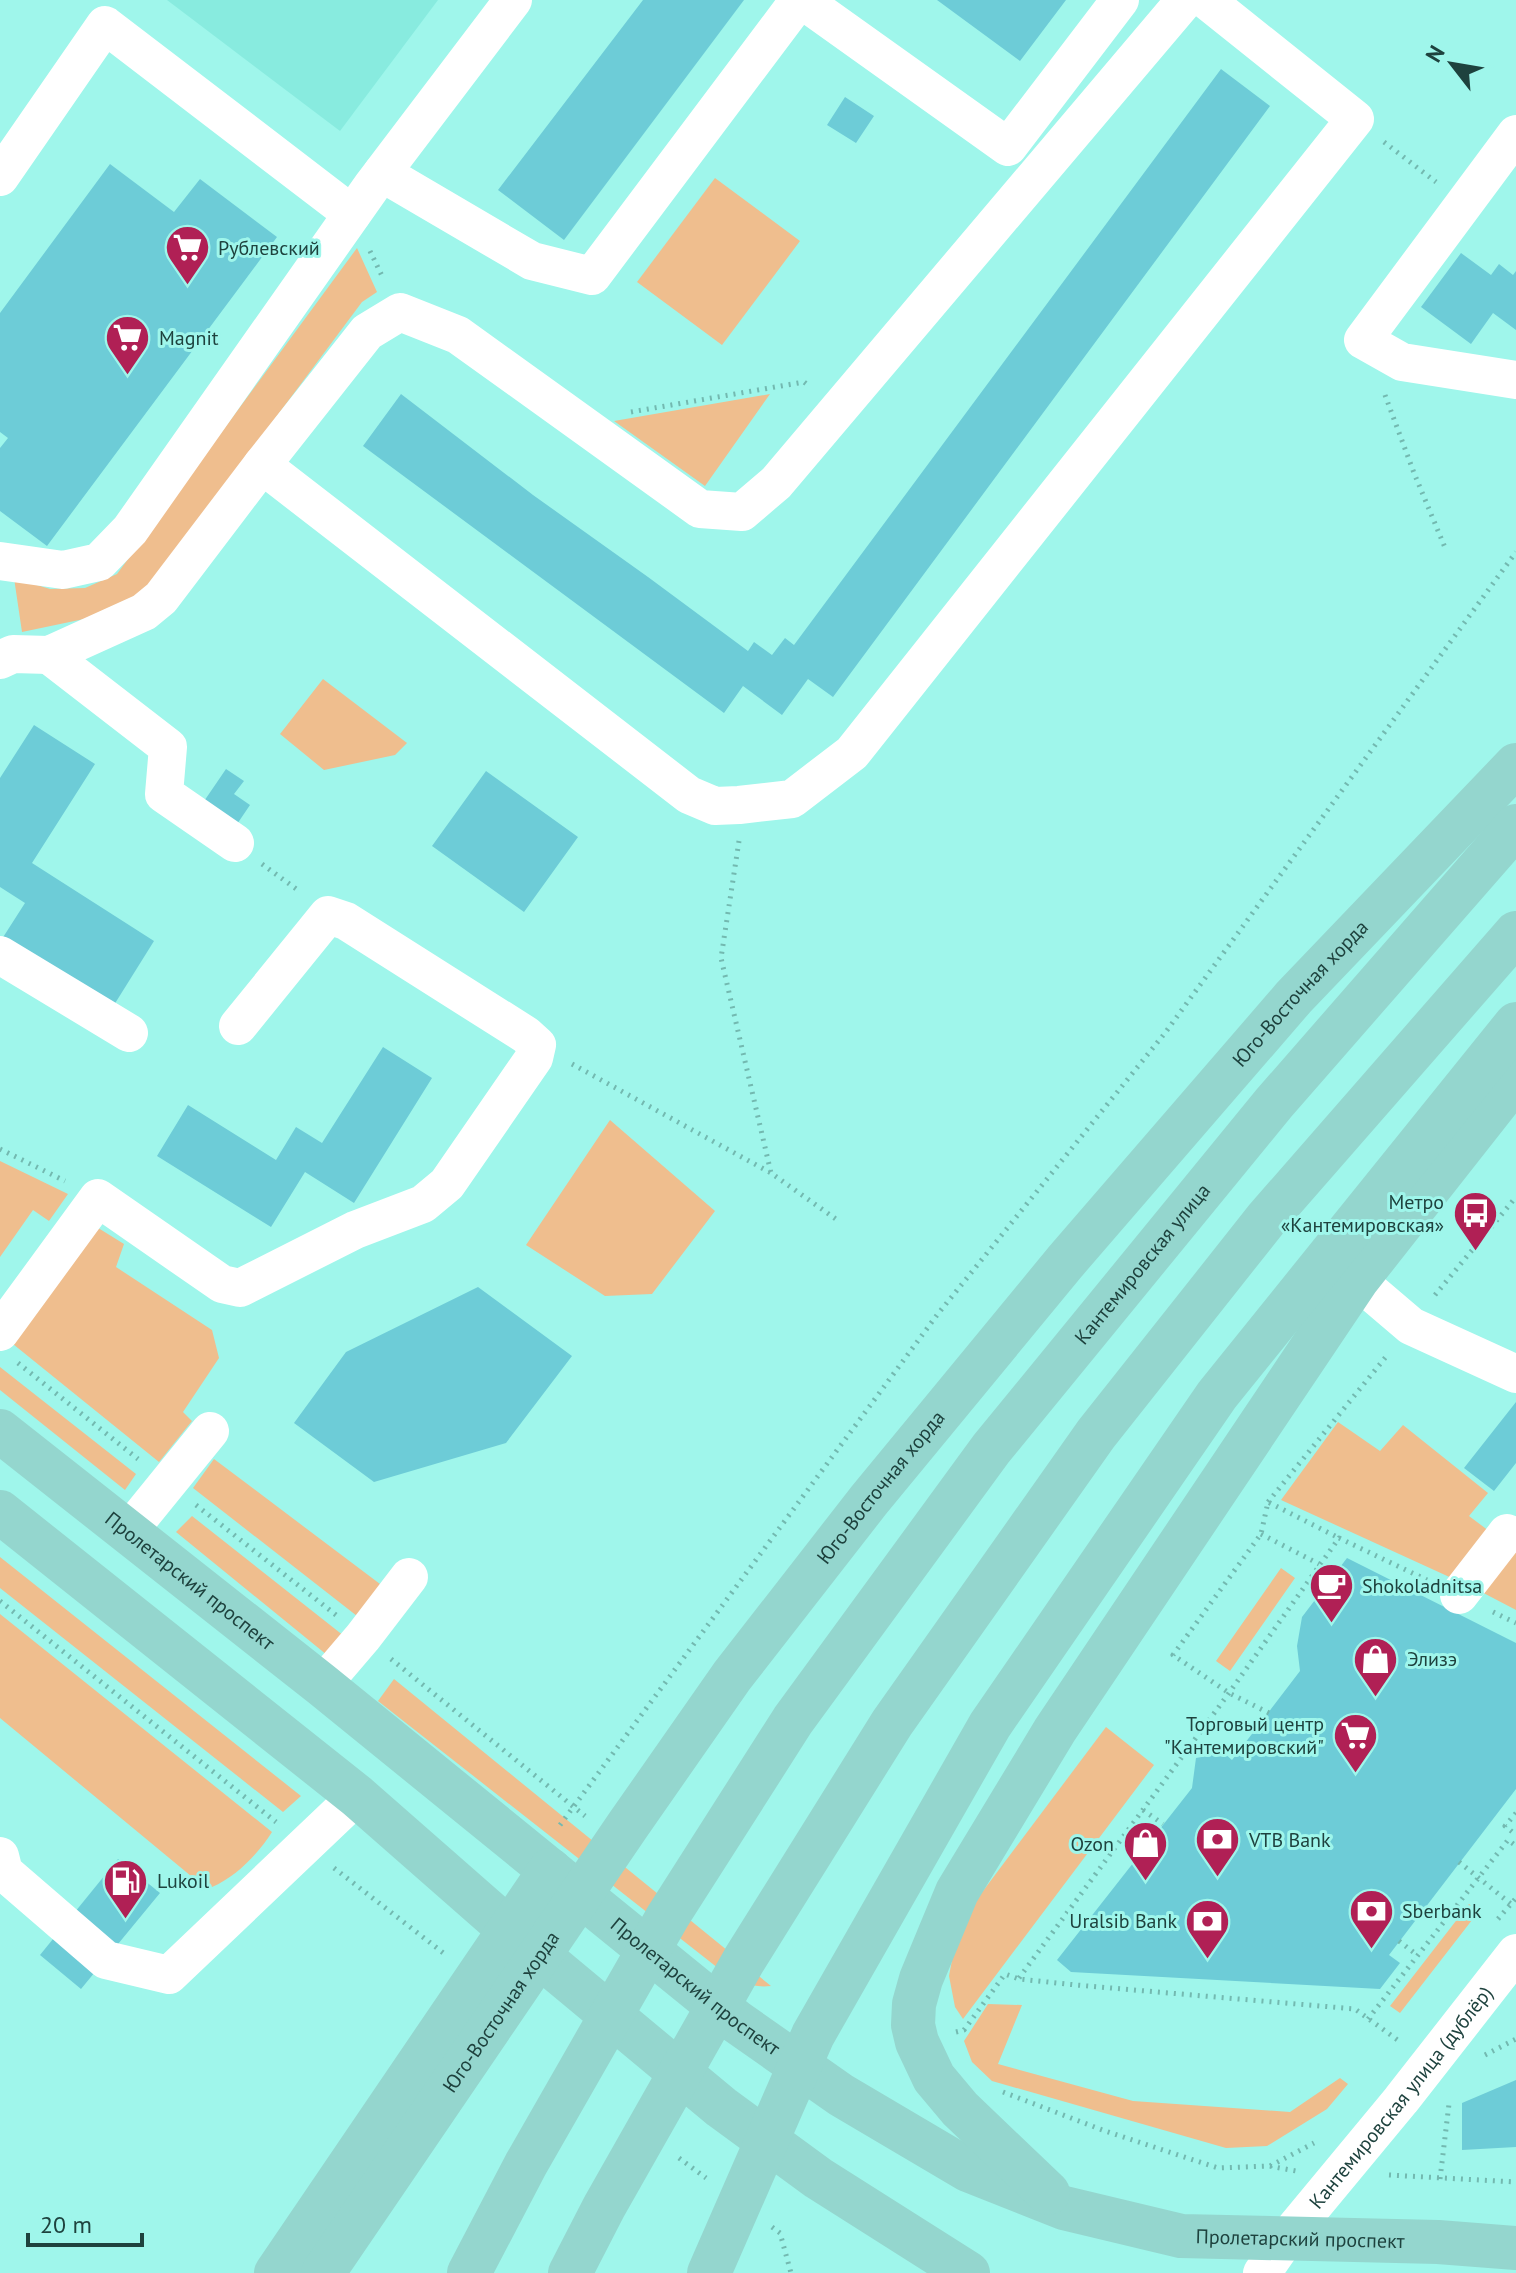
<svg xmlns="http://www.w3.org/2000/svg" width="1516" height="2273" font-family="'PT Sans',sans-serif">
  <rect width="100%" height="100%" fill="#9ff6eb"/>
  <path fill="#88ebdf" d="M167 0H438L340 131Z"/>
  <path fill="#efbe8e" d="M715 178 800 241 722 345 637 282Z
    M357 248 377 292 362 302 156 578 137 595 84 619 22 632 14 578 50 589 85 588 117 574Z
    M770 394 705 486 614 421Z
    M323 679 407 743 395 755 324 770 280 734Z
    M610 1120 715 1211 652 1294 605 1296 526 1245Z
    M0 1161 68 1194 49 1221 33 1210 0 1257Z
    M95 1226 124 1244 116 1267 212 1330 219 1358 183 1412 192 1421 159 1462 8 1340Z
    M0 1367 136 1474 125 1490 0 1390Z
    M1338 1422 1380 1451 1403 1425 1488 1493 1469 1516 1497 1537 1456 1580 1281 1500Z
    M214 1459 384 1587 357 1616 193 1488Z
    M192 1516 344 1636 327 1655 176 1532Z
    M1516 1552V1610L1472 1587Z
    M0 1557 301 1796 283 1812 0 1588Z
    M1281 1568 1295 1578 1230 1671 1216 1661Z
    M0 1614 272 1832C258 1854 236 1877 212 1887L197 1881 0 1718Z
    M394 1679 771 1986C751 1988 740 1982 723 1972L378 1701Z
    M1106 1727 1154 1765 963 2019 955 2007 949 1976 952 1960 971 1907Z
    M1469 1904 1479 1911 1400 2013 1390 2006Z
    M988 2004 1022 2005 998 2064 1133 2101 1290 2112 1340 2078 1348 2084 1327 2109 1267 2146 1226 2148 992 2081 972 2062 964 2041Z"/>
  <path fill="#6dccd7" d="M643 0H744L564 240 498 190Z
    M937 0H1066L1020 61Z
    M1221 69 1270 106 833 697 808 679 782 715 743 686 724 713 363 446 401 394 533 495 648 577 748 651 754 642 772 655 785 638 794 645Z
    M845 97 874 116 856 143 827 125Z
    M110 164 174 212 200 179 277 237 47 546 0 511V448L8 438 0 432V313Z
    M1461 253 1491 275 1499 264 1513 275 1516 271V330L1493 313 1471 344 1421 307Z
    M34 725 95 764 32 863 154 941 109 1013 0 942 25 903 0 887V778Z
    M226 769 244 781 234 794 250 805 231 833 198 810Z
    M486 771 578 837 524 912 432 846Z
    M383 1047 432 1078 354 1203 305 1172 271 1227 157 1156 188 1105 276 1160 296 1127 322 1143Z
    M478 1287 572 1356 506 1443 374 1482 294 1423 346 1352Z
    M1516 1402V1463L1494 1491 1464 1468Z
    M1347 1558 1516 1643V1789L1389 1955 1400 1963 1380 1989 1071 1972 1057 1960 1192 1788 1196 1758 1224 1753 1232 1760 1300 1671 1297 1646 1302 1617Z
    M118 1859 160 1893 81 1989 40 1955Z
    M1516 2080V2147L1462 2150V2103Z"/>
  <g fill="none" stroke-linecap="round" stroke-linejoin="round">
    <path stroke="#73b9b0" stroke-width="5" stroke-dasharray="2 6" stroke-linecap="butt" d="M1384 142 1436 182
      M370 251 383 278
      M1385 395 1414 473 1446 550
      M631 412 804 382 809 386
      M739 841 721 958 771 1173
      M262 864 299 891
      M572 1064 771 1173 840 1222
      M0 1149 65 1181
      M1435 1295 1516 1197
      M18 1363 138 1459
      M1268 1502 1389 1353
      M196 1505 336 1615
      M1261 1534 1319 1564
      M0 1601 276 1822
      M1493 1612 1516 1623
      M391 1659 585 1816
      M1269 1713 1229 1693 1173 1655 1261 1534 1268 1502 1339 1538
      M1143 1810 1163 1824
      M1516 1813 1505 1826 1516 1835
      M560 1825 937 1315 1165 1033 1516 552
      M1459 1862 1511 1904
      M334 1868 446 1955
      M1498 1919 1516 1898
      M1399 1941 1417 1955
      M1019 1978 1229 1693 1339 1538 1427 1580
      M1368 2019 1508 1840 1516 1846
      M956 2032 964 2030 1005 1974 1019 1979 1076 1985 1355 2009 1399 2041
      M1485 2055 1516 2039
      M1003 2092 1105 2131 1218 2168 1269 2166 1296 2171
      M679 2158 706 2178
      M1270 2166 1314 2143
      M1389 2175 1516 2182
      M1440 2179 1449 2104
      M772 2227 780 2233 791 2273"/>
    <g stroke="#fff" stroke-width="38">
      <path d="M802 0 1008 147 1120 0"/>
      <path d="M1516 134 1363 340 1402 362 1516 380"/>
      <path d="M382 173 532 261 592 276 799 0"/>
      <path d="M0 177 105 25 352 214"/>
      <path d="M262 465 689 795 715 806 739 805 792 799 852 753 1355 119 1206 0"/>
      <path d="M0 561 63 570 99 562 130 530 372 186 513 0"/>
      <path d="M49 655 168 747 164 794 235 843"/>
      <path d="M0 660 13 654 49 655 144 612 161 598 262 465 367 332 400 312 458 335 700 509 742 512 776 483 1185 0"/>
      <path d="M0 955 129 1033"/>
      <path d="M1357 1280 1411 1326 1516 1374"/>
      <path d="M0 1332 98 1198 222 1284 240 1288 355 1230 423 1204 447 1184 534 1058 537 1045 526 1035 346 921 328 915 238 1026"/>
      <path d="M128 1532 210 1431"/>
      <path d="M1459 1595 1507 1533"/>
      <path d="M322 1685 363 1637 409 1577"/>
      <path d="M0 1856 4 1872 106 1960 169 1975 357 1796"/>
      <path id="s1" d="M1262 2273 1285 2240 1401 2100 1516 1953"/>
    </g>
    <g stroke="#94d6ce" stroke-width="44">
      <path id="s2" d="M0 1431 322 1685 737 2022 841 2095 968 2170 1064 2208 1181 2236 1438 2242 1516 2248"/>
      <path d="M0 1512 357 1796 537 1954 721 2107 818 2178 968 2273"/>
      <path d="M1048 2193 960 2109 934 2078 917 2042 913 2025 914 2004 921 1979 957 1892 1055 1730 1357 1280 1516 1078"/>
      <path d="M276 2273 550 1870"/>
      <path id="s3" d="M323 2273 628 1825 732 1676 869 1500 1065 1262 1294 997 1516 765"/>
      <path id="s4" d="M469 2273 526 2164 668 1916 793 1720 991 1449 1274 1103 1516 826"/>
      <path d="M570 2273 604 2207 744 1960 892 1723 1096 1434 1267 1218 1516 933"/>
      <path d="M709 2273 813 2035 990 1725 1217 1395 1516 1024"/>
    </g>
  </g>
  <defs>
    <symbol id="supermarket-pin" viewBox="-11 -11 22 30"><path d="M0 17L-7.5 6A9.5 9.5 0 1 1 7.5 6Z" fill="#b02055" stroke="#9ff6eb"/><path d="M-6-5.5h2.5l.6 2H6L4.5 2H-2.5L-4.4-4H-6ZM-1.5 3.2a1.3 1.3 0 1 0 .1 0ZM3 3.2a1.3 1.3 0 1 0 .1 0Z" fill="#fff"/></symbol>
    <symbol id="bus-pin" viewBox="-11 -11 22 30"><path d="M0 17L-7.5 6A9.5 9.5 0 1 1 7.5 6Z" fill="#b02055" stroke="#9ff6eb"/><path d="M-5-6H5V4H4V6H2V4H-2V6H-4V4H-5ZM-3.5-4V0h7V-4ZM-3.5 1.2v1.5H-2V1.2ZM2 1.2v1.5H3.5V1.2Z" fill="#fff"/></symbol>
    <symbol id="cafe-pin" viewBox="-11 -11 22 30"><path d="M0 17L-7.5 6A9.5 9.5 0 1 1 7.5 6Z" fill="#b02055" stroke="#9ff6eb"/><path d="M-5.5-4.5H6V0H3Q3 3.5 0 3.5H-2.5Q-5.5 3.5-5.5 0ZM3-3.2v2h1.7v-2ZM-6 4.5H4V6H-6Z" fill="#fff"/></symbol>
    <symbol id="shop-pin" viewBox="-11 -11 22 30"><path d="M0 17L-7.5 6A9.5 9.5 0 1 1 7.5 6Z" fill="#b02055" stroke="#9ff6eb"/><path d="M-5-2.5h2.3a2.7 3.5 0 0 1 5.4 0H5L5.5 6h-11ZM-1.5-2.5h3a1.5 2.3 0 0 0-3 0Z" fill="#fff"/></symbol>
    <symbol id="bank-pin" viewBox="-11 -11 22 30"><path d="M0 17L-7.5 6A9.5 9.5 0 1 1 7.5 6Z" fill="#b02055" stroke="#9ff6eb"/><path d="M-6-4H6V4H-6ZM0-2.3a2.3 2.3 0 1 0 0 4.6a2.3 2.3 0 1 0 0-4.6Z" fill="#fff"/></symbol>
    <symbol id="fuel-pin" viewBox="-11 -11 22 30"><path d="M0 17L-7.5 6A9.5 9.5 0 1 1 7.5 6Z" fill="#b02055" stroke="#9ff6eb"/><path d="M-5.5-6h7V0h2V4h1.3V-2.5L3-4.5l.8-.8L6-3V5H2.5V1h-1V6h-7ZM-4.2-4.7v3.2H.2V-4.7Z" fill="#fff"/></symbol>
  </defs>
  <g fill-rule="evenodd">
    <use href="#supermarket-pin" x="162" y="222" width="51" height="69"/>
    <use href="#supermarket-pin" x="102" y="312" width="51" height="69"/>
    <use href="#bus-pin" x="1450" y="1188" width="51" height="69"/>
    <use href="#cafe-pin" x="1306" y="1560" width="51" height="69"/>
    <use href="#shop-pin" x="1350" y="1634" width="51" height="69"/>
    <use href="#supermarket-pin" x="1330" y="1710" width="51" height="69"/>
    <use href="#bank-pin" x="1192" y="1814" width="51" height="69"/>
    <use href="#shop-pin" x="1120" y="1818" width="51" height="69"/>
    <use href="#fuel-pin" x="100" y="1856" width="51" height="69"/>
    <use href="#bank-pin" x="1346" y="1886" width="51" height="69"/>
    <use href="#bank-pin" x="1182" y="1896" width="51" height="69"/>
  </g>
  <g text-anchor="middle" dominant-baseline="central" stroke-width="6" stroke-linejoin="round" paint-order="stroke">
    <g font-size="20" fill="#1e423e" stroke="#9ff6eb" text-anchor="start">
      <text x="218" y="248">Рублевский</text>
      <text x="159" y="338">Magnit</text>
      <text x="1444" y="1202" text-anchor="end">Метро<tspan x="1444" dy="23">«Кантемировская»</tspan></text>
      <text x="1362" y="1586">Shokoladnitsa</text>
      <text x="1407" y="1659">Элизэ</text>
      <text x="1324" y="1724" text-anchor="end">Торговый центр<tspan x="1324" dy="23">"Кантемировский"</tspan></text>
      <text x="1249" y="1840">VTB Bank</text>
      <text x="1114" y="1844" text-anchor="end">Ozon</text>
      <text x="157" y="1881">Lukoil</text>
      <text x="1402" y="1911">Sberbank</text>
      <text x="1177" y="1921" text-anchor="end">Uralsib Bank</text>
    </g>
    <g font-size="20" fill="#1e423e" stroke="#9ff6eb">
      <text stroke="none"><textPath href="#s3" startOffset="1612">Юго-Восточная хорда</textPath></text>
      <text stroke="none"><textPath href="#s4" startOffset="1216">Кантемировская улица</textPath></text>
      <text stroke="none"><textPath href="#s3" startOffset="964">Юго-Восточная хорда</textPath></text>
      <text stroke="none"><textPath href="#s2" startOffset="242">Пролетарский проспект</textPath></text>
      <text stroke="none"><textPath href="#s2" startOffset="890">Пролетарский проспект</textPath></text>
      <text stroke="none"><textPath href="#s3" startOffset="316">Юго-Восточная хорда</textPath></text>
      <text stroke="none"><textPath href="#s1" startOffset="224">Кантемировская улица (дублёр)</textPath></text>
      <text stroke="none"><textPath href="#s2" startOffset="1562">Пролетарский проспект</textPath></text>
    </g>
  </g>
  <g transform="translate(1452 64) rotate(301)" stroke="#9ff6eb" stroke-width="6" paint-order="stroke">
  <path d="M0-6L14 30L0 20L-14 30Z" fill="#1e423e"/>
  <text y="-12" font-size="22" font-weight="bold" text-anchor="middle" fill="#1e423e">N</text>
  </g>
  <path d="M28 2233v12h114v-12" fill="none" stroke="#1e423e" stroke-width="4"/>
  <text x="40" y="2233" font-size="24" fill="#1e423e" stroke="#9ff6eb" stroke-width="6" paint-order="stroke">20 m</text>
</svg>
